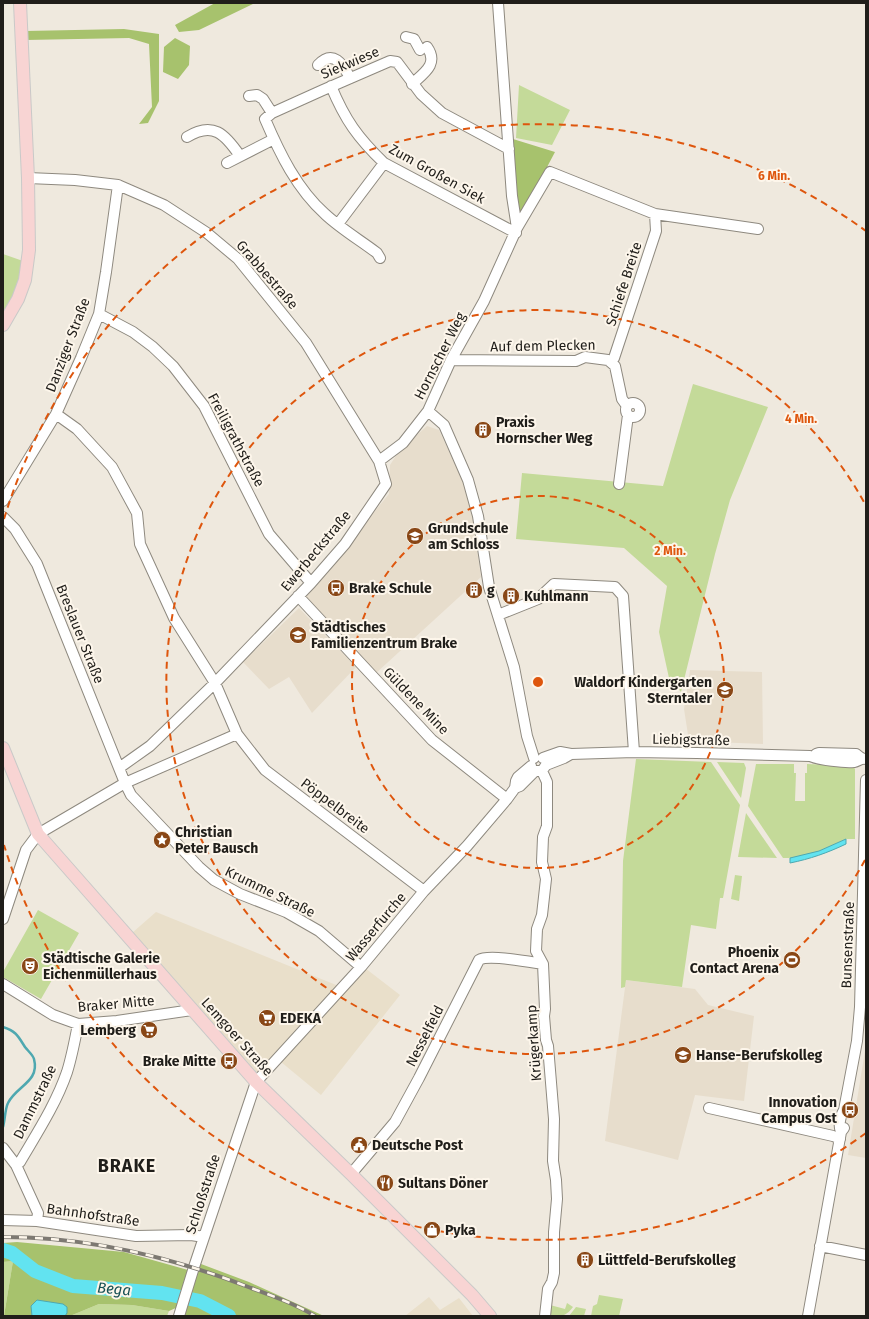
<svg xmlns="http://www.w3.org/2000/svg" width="869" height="1319" font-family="'Fira Sans',sans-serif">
  <rect width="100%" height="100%" fill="#efe9de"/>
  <path fill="#e9dfca" d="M156 912 346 989 365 968 400 995 321 1095 281 1062 262 1082 132 933Z
    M429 1297 440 1310 459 1298 473 1316H405Z"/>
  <path fill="#e7ddcc" d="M427 426 439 430 469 495 481 577 375 674 304 597 389 494 390 465 399 451Z
    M299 608 356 667 312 713 289 677 269 689 243 662Z
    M690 670 762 672 763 744 689 741 684 709Z
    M626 980 695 989 708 1005 754 1016 744 1101 695 1095 678 1160 605 1141Z
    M866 1037V1158L848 1155 865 1051Z"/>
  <path fill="#c4da99" d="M519 85 570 110 552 145 516 138Z
    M3 254 23 261 20 281 3 318Z
    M693 384 768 407 730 500 715 554 681 692 669 678 659 632 667 586 624 548 516 539 522 473 663 486Z
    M636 759 711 762 740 805 723 898H720L716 929 691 925 682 987 626 980 625 987 621 988 623 861Z
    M717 762 744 763 746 768 741 798Z
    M756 764H794V773H796L795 801H805V773H807V764L853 766 855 769V839H846L819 851 806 855 790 858H783L748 806Z
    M746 813 777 858 738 857Z
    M735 875 742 876 739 901 731 899Z
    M38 910 79 933 41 999 3 977V972Z
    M13 1261 4 1316H3V1262Z
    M599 1295 623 1299 619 1316H591L593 1306 597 1304Z
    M567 1303 573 1307C566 1316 563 1316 552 1316L550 1313V1305L565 1309Z
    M99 1304 132 1305 169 1311 167 1316H70Z
    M576 1307 586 1309 584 1316H569Z"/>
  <path fill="#a7c26d" d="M215 3H255L199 30 179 32 175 25Z
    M124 29 159 34V101L148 123 139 124 152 107 149 44 129 38 26 40V31Z
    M175 38 190 46 189 65 178 79 163 72 164 47Z
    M513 139 555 152 519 220Z
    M17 1242 124 1252 188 1270 178 1307 169 1311 132 1305 99 1304 70 1316H65L32 1306V1316H4L13 1261 3 1262V1243Z
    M201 1264 249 1282 324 1316H184L191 1289Z"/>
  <path fill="#62e3f0" stroke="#4ea8b0" d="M846 839V844C827 853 810 859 790 863V858L819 851Z
    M37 1300 63 1304 67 1307V1313L65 1316H32L31 1306Z"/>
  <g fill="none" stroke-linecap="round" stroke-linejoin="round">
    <path stroke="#4ea8b0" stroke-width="2.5" d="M3 1027C16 1031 18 1036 25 1047 28 1051 33 1055 34 1059 40 1082 16 1086 8 1103 5 1109 5 1120 3 1127"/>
    <path stroke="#62e3f0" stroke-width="14" d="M3 1250 12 1253 35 1271 73 1286 162 1293 200 1301 229 1316"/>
    <defs>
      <path id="minor" d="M498 3 512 196 517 228
        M406 37 414 39 420 50
        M318 65C333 49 343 64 350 78
        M412 84C424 73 439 64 427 47
        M331 86C345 120 358 138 384 163L516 233
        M249 96 257 95 263 99 272 113
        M187 137C213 121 225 134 240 156
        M227 163 274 139
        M28 178 75 180 118 185 164 205 207 233 238 259 306 343 379 461
        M655 214 758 229
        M338 224 384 163
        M380 258 377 253C360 240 341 229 325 214 297 189 280 154 265 119L272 113 323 90 390 61 397 62 421 94 442 113 509 149
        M99 314 133 332 153 347 173 366 204 406 269 534 311 583
        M451 360 576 361 585 357 608 360 615 366 622 399 627 406
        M626 410a7 7 0 1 1 14 0a7 7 0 1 1-14 0Z
        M428 411 444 425 468 480 478 516 489 587 514 667 527 736 534 758
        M56 414 77 429 112 467 137 513 140 544 174 618 215 683 237 734 125 783 131 795 199 867 214 880 240 894 286 912 319 931 361 967
        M619 484 628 415
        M3 501 56 414 81 358 99 314 106 272 118 185
        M3 517 15 529 37 564 125 783 38 834 26 850 3 919
        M298 596 432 740 507 799
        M498 615 538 599 554 584 615 587 623 596 634 752
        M237 734 265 770 424 891
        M816 754 819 753 856 754 861 758
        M543 758 560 752 571 754 634 752 697 753 810 756C819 760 845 763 854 762 859 761 860 758 866 759
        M119 768 150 746 215 683 311 583 345 544 386 484 379 461 403 443 428 411 451 360 484 301 517 228 550 172 655 214 656 231 614 358 611 362
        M535 771H542L546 765 564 758 571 754
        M542 771 547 782V826L543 837 542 862 546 879 542 915 537 929 536 951 543 964 545 1009 544 1016 546 1040 548 1046 554 1119 553 1161 556 1180 557 1199 554 1232V1273L552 1282 548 1289 545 1316
        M515 788 520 786 535 771
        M3 984 53 1015 78 1024 117 1021 192 1010
        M709 1108 833 1136 840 1139
        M841 1132C838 1124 840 1117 844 1110L857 1041 860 1007 866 780
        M3 1148 16 1165 38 1213 37 1221
        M16 1165 20 1162C37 1133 56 1104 67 1072 72 1056 75 1040 78 1024
        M351 1174 395 1122 419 1078 479 960C488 954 530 962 543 964
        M3 1220 37 1221 136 1236 191 1235 204 1237
        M820 1246 866 1255
        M179 1316 194 1267 256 1082 361 967 424 891 467 846 507 799 515 788 516 781 518 777 531 766
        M808 1316 841 1132 844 1128"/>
      <path id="major" d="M3 325 18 299 25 280 29 250 28 178 20 3
        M3 748 38 834 256 1082 351 1174 472 1295 490 1316"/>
    </defs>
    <use href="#minor" stroke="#8e897f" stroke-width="12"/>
    <use href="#major" stroke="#c9c9c8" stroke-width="14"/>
    <use href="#minor" stroke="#fff" stroke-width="10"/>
    <use href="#major" stroke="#f8d4d3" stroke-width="12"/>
    <defs>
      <path id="rail" d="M3 1237C89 1237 172 1257 251 1288 273 1296 295 1304 315 1316"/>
    </defs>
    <use href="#rail" stroke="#7d7972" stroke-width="4"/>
    <use href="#rail" stroke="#fdf6eb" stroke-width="2.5" stroke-dasharray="8" stroke-linecap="butt"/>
  </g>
  <g fill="none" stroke="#de560d" stroke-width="2" stroke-dasharray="7 5">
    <circle cx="538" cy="682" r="186"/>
    <path d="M865 860A372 372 0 1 1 865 504"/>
    <path d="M866 1133A558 558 0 0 1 4 845M4 519A558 558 0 0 1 866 231"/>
  </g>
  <defs>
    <symbol id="building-disc" viewBox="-11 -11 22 22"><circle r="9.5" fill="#894716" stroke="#fdf6eb"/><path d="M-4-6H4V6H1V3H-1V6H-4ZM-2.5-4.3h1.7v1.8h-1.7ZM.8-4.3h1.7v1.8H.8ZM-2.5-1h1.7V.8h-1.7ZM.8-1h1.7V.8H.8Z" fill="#fff"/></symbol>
    <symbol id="school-disc" viewBox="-11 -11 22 22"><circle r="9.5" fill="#894716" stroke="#fdf6eb"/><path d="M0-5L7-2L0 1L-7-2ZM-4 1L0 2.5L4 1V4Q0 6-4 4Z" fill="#fff"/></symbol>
    <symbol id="bus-disc" viewBox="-11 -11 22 22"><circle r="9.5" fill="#894716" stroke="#fdf6eb"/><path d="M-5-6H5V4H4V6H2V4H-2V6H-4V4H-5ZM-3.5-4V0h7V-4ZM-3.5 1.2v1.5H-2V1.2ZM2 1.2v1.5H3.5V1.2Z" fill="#fff"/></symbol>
    <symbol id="sight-disc" viewBox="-11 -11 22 22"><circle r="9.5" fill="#894716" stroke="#fdf6eb"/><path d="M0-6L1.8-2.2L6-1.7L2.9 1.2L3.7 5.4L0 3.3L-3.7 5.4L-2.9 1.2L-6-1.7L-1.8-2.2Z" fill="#fff"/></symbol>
    <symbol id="stadium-disc" viewBox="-11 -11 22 22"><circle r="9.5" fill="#894716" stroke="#fdf6eb"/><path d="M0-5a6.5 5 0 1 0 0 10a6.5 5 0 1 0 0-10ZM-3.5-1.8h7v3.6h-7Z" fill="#fff"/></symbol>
    <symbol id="theatre-disc" viewBox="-11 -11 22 22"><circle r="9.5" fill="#894716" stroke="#fdf6eb"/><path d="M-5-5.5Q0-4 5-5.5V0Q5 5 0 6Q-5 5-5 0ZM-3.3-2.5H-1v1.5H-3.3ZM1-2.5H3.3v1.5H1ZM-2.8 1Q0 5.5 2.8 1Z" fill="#fff"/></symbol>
    <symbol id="supermarket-disc" viewBox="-11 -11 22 22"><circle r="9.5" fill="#894716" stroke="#fdf6eb"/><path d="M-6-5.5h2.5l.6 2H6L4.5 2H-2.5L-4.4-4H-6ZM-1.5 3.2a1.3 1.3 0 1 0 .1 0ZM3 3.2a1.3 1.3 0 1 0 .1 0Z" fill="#fff"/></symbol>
    <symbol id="civic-disc" viewBox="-11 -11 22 22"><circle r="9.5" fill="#894716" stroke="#fdf6eb"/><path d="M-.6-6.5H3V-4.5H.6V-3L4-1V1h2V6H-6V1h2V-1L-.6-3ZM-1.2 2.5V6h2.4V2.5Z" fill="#fff"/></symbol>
    <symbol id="restaurant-disc" viewBox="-11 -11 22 22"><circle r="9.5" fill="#894716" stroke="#fdf6eb"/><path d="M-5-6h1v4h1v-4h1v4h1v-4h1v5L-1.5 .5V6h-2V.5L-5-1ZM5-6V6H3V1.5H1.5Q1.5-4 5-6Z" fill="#fff"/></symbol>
    <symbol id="shop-disc" viewBox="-11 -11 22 22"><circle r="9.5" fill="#894716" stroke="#fdf6eb"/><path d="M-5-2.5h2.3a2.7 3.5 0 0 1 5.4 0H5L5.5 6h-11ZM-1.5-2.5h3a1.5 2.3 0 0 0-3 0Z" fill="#fff"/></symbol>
  </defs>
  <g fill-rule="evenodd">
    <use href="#building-disc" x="473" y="420" width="20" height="20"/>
    <use href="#school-disc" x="405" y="526" width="20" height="20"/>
    <use href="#bus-disc" x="326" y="578" width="20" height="20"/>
    <use href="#building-disc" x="464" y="580" width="20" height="20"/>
    <use href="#building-disc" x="501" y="586" width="20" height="20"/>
    <use href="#school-disc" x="288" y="625" width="20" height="20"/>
    <use href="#school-disc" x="715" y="680" width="20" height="20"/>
    <use href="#sight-disc" x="152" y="830" width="20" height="20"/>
    <use href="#stadium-disc" x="782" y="950" width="20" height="20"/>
    <use href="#theatre-disc" x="20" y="956" width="20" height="20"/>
    <use href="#supermarket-disc" x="257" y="1008" width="20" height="20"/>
    <use href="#supermarket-disc" x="139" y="1020" width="20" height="20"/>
    <use href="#school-disc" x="673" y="1045" width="20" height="20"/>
    <use href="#bus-disc" x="219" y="1051" width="20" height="20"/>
    <use href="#bus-disc" x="840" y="1100" width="20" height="20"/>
    <use href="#civic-disc" x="349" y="1135" width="20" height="20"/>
    <use href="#restaurant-disc" x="375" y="1173" width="20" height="20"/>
    <use href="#shop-disc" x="422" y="1220" width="20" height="20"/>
    <use href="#building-disc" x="575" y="1250" width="20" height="20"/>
  </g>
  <g text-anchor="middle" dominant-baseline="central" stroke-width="4" stroke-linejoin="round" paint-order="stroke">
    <g font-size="14" fill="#201e1a" stroke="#fdf6eb">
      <text transform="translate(350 63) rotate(-23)">Siekwiese</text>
      <text transform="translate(437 174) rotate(29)">Zum Großen Siek</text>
      <text transform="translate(267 275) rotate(49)">Grabbestraße</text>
      <text transform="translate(624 284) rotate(-72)">Schiefe Breite</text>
      <text transform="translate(68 345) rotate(-69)">Danziger Straße</text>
      <text transform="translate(543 346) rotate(-1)">Auf dem Plecken</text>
      <text transform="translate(440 356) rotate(-63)">Hornscher Weg</text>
      <text transform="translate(236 440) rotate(62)">Freiligrathstraße</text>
      <text transform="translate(316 551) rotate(-50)">Ewerbeckstraße</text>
      <text transform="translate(80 634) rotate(68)">Breslauer Straße</text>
      <text transform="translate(416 701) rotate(46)">Güldene Mine</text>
      <text transform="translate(691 740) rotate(1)">Liebigstraße</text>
      <text transform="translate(335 806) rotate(37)">Pöppelbreite</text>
      <text transform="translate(270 892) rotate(26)">Krumme Straße</text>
      <text transform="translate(376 927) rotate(-50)">Wasserfurche</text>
      <text transform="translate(848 945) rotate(-88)">Bunsenstraße</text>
      <text transform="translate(116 1004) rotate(-5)">Braker Mitte</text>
      <text transform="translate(425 1036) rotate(-63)">Nesselfeld</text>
      <text transform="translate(237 1037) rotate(48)">Lemgoer Straße</text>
      <text transform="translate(534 1043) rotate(-94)">Krügerkamp</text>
      <text transform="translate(35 1102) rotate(-64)">Dammstraße</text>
      <text transform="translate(203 1194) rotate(-72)">Schloßstraße</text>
      <text transform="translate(93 1215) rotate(8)">Bahnhofstraße</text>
    </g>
    <g font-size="14" font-weight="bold" fill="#201e1a" stroke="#fdf6eb" text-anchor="start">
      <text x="496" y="422">Praxis<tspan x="496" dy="16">Hornscher Weg</tspan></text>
      <text x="428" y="528">Grundschule<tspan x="428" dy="16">am Schloss</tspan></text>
      <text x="349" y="588">Brake Schule</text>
      <text x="487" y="590">g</text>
      <text x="524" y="596">Kuhlmann</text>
      <text x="311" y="627">Städtisches<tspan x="311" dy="16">Familienzentrum Brake</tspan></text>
      <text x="712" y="682" text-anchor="end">Waldorf Kindergarten<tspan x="712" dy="16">Sterntaler</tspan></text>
      <text x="175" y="832">Christian<tspan x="175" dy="16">Peter Bausch</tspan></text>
      <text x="779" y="952" text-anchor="end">Phoenix<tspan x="779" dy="16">Contact Arena</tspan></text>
      <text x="43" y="958">Städtische Galerie<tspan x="43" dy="16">Eichenmüllerhaus</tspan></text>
      <text x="280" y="1018">EDEKA</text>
      <text x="136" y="1030" text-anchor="end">Lemberg</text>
      <text x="696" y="1055">Hanse-Berufskolleg</text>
      <text x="216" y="1061" text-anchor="end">Brake Mitte</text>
      <text x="837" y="1102" text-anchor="end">Innovation<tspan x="837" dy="16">Campus Ost</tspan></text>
      <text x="372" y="1145">Deutsche Post</text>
      <text x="398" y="1183">Sultans Döner</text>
      <text x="445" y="1230">Pyka</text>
      <text x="598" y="1260">Lüttfeld-Berufskolleg</text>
    </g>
    <g font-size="15" font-style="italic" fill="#175055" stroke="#fdf6eb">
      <text transform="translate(114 1289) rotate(5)">Bega</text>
    </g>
    <g font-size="18" font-weight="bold" letter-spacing="1" fill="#201e1a" stroke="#fdf6eb">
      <text x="127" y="1166">BRAKE</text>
    </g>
  </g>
  <circle cx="538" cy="682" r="6" fill="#de560d" stroke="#fdf6eb" stroke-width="2"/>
  <g font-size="12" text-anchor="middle" font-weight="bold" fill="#de560d" stroke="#fdf6eb" stroke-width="4" stroke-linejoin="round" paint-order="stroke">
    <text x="774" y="180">6 Min.</text>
    <text x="801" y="423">4 Min.</text>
    <text x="670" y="555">2 Min.</text>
  </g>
  <rect width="869" height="1319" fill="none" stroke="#201e1a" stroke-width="8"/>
</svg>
